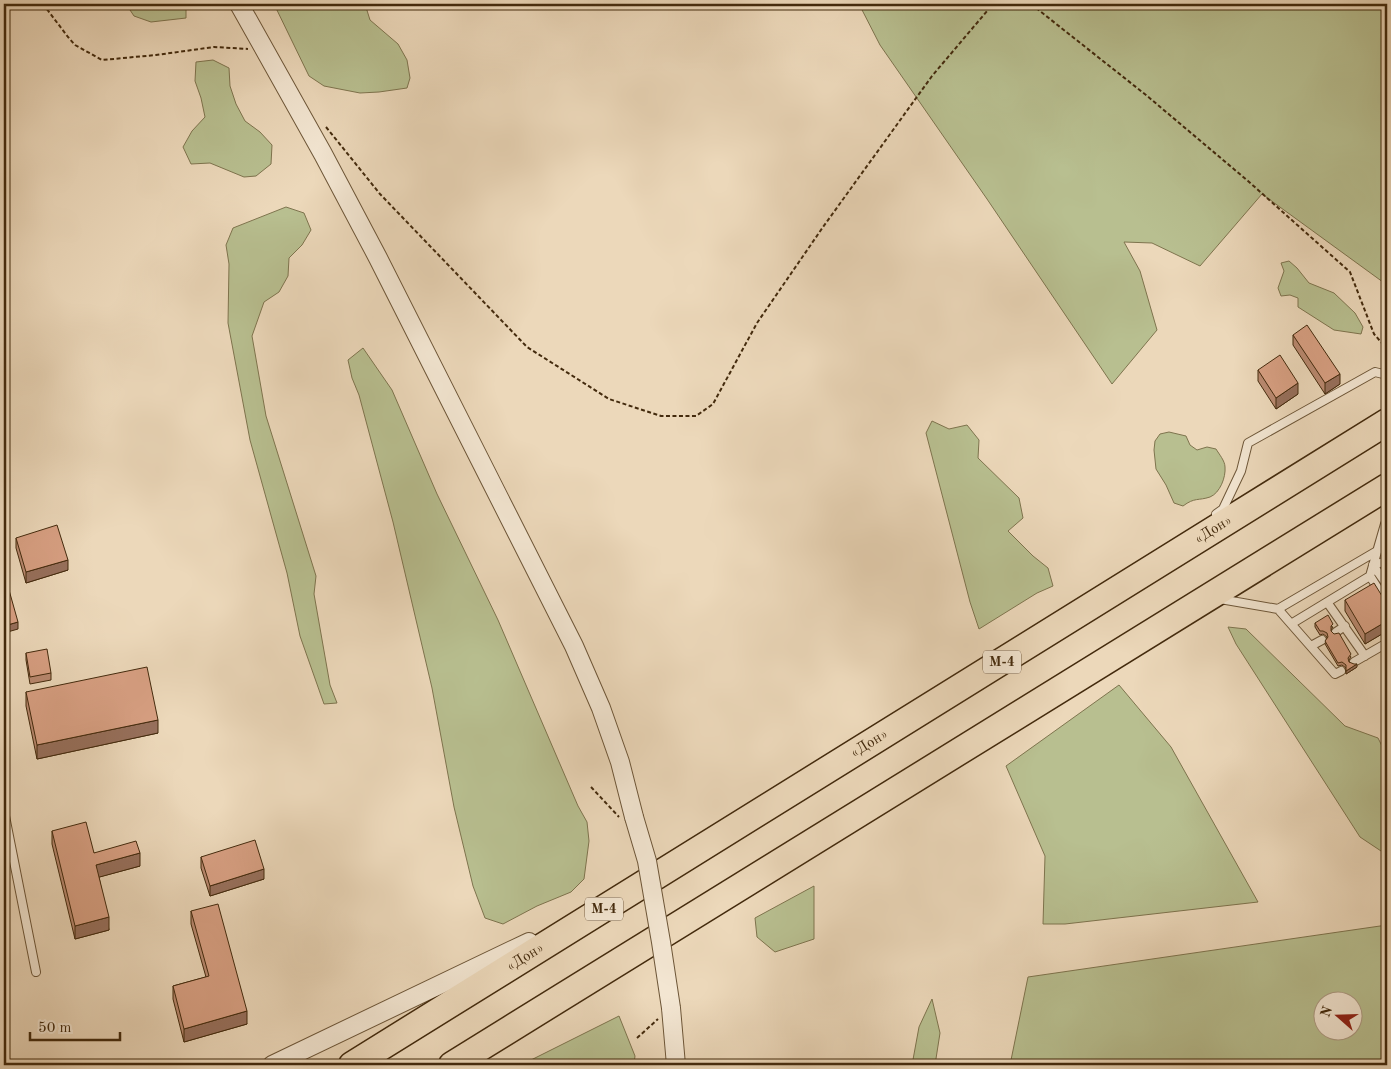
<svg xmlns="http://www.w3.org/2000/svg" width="1391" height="1069" font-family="'Old Standard TT',serif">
  <rect width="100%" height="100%" fill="#ecd8ba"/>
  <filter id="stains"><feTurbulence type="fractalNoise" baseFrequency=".004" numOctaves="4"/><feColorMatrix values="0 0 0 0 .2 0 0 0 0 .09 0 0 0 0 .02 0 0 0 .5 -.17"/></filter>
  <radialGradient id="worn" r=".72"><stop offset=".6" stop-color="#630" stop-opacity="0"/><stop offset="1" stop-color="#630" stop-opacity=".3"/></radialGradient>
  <path fill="#b8bf90" stroke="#7e744e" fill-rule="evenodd" d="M126 4H186V18L151 22 134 16Z
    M274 4H365L370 20 398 44 407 60 410 78 407 88 379 92 360 93 324 86 309 76Z
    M859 4H1387V285L1262 194 1200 266 1152 243 1124 242 1140 271 1157 330 1112 384 987 199 880 45Z
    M213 60 229 68 230 86 236 104 245 121 260 132 272 145 271 164 256 176 244 177 210 163 191 164 183 147 192 131 205 117 201 98 195 81 196 62Z
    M286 207 304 213 311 230 302 245 289 258 288 276 279 292 264 302 252 336 266 416 316 576 314 594 330 685 337 703 324 704 300 636 287 573 250 440 228 323 229 264 226 245 233 228Z
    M1289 261 1297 268 1309 283 1334 293 1355 313 1363 327 1361 334 1334 330 1298 307V298L1290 295 1281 296 1278 288 1284 271 1281 263Z
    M363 348 392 390 437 494 498 620 578 806 587 822 589 841 584 879 571 892 537 906 503 924 485 918 473 886 454 807 432 688 393 522 359 395 352 378 348 360Z
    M932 421 949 429 967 425 979 440 978 458 1019 498 1023 518 1008 531 1033 556 1048 568 1053 586 1037 593 979 629 970 602 926 433Z
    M1169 432 1186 436 1190 445 1197 450 1207 447 1216 449C1219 454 1225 461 1225 467 1226 477 1220 493 1210 497 1198 501 1195 497 1183 506L1174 503 1166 485 1156 469 1154 450 1155 441 1160 434Z
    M1228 627 1246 629 1345 726 1378 738 1383 748 1387 751V855L1360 837 1236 644Z
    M1119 685 1171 747 1258 902 1065 924H1043L1045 856 1006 766Z
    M814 886V939L775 952 757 937 755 918Z
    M1387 925V1065H1010L1028 977ZM1324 1002H1354V1032H1324Z
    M932 999 940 1033 935 1065H912L919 1027Z
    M619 1016 635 1056 634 1065H521Z"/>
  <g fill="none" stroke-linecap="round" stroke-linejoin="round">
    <defs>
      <path id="service" d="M1216 514 1223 509 1241 471 1248 443 1375 372 1387 375
        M1387 520 1385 524 1370 576 1387 603
        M1387 561 1373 565 1387 585
        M1220 599 1278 609 1335 674 1341 671
        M1327 602 1365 656
        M1278 609 1377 551 1387 541
        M1291 624 1370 576
        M1336 632 1345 626
        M1311 646 1322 640
        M1354 662 1387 643
        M4 811 36 972"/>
      <path id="tertiary" d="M239 4 323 154 378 258 574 646 601 708 620 762 634 817
        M671 1008 676 1065
        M272 1065 529 942"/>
      <g id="motorway">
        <path id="s1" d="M352 1065 1387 422"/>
        <path d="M452 1065 1387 487"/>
      </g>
    </defs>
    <use href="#service" stroke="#6d5638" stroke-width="10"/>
    <use href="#tertiary" stroke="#6d5638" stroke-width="20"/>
    <use href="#motorway" stroke="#432a0d" stroke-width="29"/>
    <path stroke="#432a0d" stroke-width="2" stroke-dasharray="4 2.5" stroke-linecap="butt" d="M43 4 68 37 75 45 102 60 156 55 214 47 248 49
      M1031 4 1146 95 1248 181 1350 272 1374 334 1387 349
      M326 127 380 194 527 347 609 399 661 416H696L713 404 757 323 823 227 932 76 993 4
      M591 787 619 817
      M637 1038 658 1019"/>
    <use href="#service" stroke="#f3e6d2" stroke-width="8"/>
    <use href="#tertiary" stroke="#f3e6d2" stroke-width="18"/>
    <use href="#motorway" stroke="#ecd8ba" stroke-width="26"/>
    <defs>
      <path id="tertiary-bridge" d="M634 817 647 861 661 942 671 1008"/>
    </defs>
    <use href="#tertiary-bridge" stroke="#6d5638" stroke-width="20" stroke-linecap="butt"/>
    <use href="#tertiary-bridge" stroke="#f3e6d2" stroke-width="18"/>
  </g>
  <path fill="#ba8a71" stroke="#432a0d" d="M1293 335 1340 384 1325 394 1293 345Z
    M1258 370 1298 394 1276 409 1258 381Z
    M16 538 68 570 26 583 16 548Z
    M1382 596 1387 599V631L1365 644 1345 611V600Z
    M1315 623 1333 627 1331 630V631L1351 657 1349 660V662L1357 667 1346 674V668L1342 665 1338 666 1325 644 1327 637 1323 634 1320 635 1315 627Z
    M26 653 51 673V680L30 684 26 660Z
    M26 692 158 733 37 759 26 706Z
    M52 831 94 853 140 866 99 877 109 930 75 939 52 844Z
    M201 857 264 879 210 896 201 868Z
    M191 911 247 1024 184 1042 173 999V986L206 977 191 924Z"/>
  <path fill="#97705c" stroke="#432a0d" d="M1340 374V384L1325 394V383Z
    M1298 383V394L1276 409V398Z
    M68 560V570L26 583V572Z
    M1387 621V631L1365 644V634Z
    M18 622V629L4 633V626Z
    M1357 664V667L1346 674V671Z
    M158 720V733L37 759V745Z
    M140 853V866L96 878V865Z
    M264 869V879L210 896V886Z
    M109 917V930L75 939V926Z
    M247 1011V1024L184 1042V1029Z"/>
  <path fill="#d8a083" stroke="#432a0d" d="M1307 325 1340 374 1325 383 1293 335Z
    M1280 355 1298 383 1276 398 1258 370Z
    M57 525 68 560 26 572 16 538Z
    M1374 583 1382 596 1387 599V621L1365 634 1345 600Z
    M9 590 18 622 4 626V592Z
    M1328 615 1333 624 1331 626V631L1334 634 1339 633 1351 654 1348 658 1349 662 1354 664H1357L1346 671V665L1342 662 1338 663 1325 641 1328 637 1327 633 1323 631H1320L1315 623Z
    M47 649 51 673 30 677 26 653Z
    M147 667 158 720 37 745 26 692Z
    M86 822 94 853 136 841 140 853 96 865 109 917 75 926 52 831Z
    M255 840 264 869 210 886 201 857Z
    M218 904 247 1011 184 1029 173 986 209 976 191 911Z"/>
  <g text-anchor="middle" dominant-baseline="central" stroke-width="4" stroke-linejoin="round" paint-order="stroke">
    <g fill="#f3e6d2" stroke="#786248" stroke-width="1">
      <rect x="983" y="650.5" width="38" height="23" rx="4"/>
      <rect x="585" y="897.5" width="38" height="23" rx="4"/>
    </g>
    <g font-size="14" font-weight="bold" fill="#432a0d">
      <text x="1002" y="662">М-4</text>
      <text x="604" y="909">М-4</text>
    </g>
    <g font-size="15" fill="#432a0d" stroke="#f3e6d2">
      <text stroke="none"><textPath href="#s1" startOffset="1014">«Дон»</textPath></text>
      <text stroke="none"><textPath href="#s1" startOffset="609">«Дон»</textPath></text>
      <text stroke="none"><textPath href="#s1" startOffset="204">«Дон»</textPath></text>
    </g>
  </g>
  <rect width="1391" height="1069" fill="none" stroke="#ecd8ba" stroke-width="20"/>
  <rect x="5" y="5" width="1381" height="1059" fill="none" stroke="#432a0d" stroke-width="2.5"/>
  <rect x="10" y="10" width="1371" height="1049" fill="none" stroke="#432a0d"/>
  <g transform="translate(1338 1016) rotate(290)"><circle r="24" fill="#f3e6d2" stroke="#ad9b83"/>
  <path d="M0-4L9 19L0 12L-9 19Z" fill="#8f2418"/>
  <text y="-8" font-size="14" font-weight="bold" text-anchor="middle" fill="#432a0d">N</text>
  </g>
  <path d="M30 1032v8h90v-8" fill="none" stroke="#432a0d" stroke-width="2.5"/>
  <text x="38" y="1032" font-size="15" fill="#432a0d" stroke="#f3e6d2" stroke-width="4" paint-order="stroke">50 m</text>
  <rect width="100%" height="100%" filter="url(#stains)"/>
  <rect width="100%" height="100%" fill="url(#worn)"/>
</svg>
